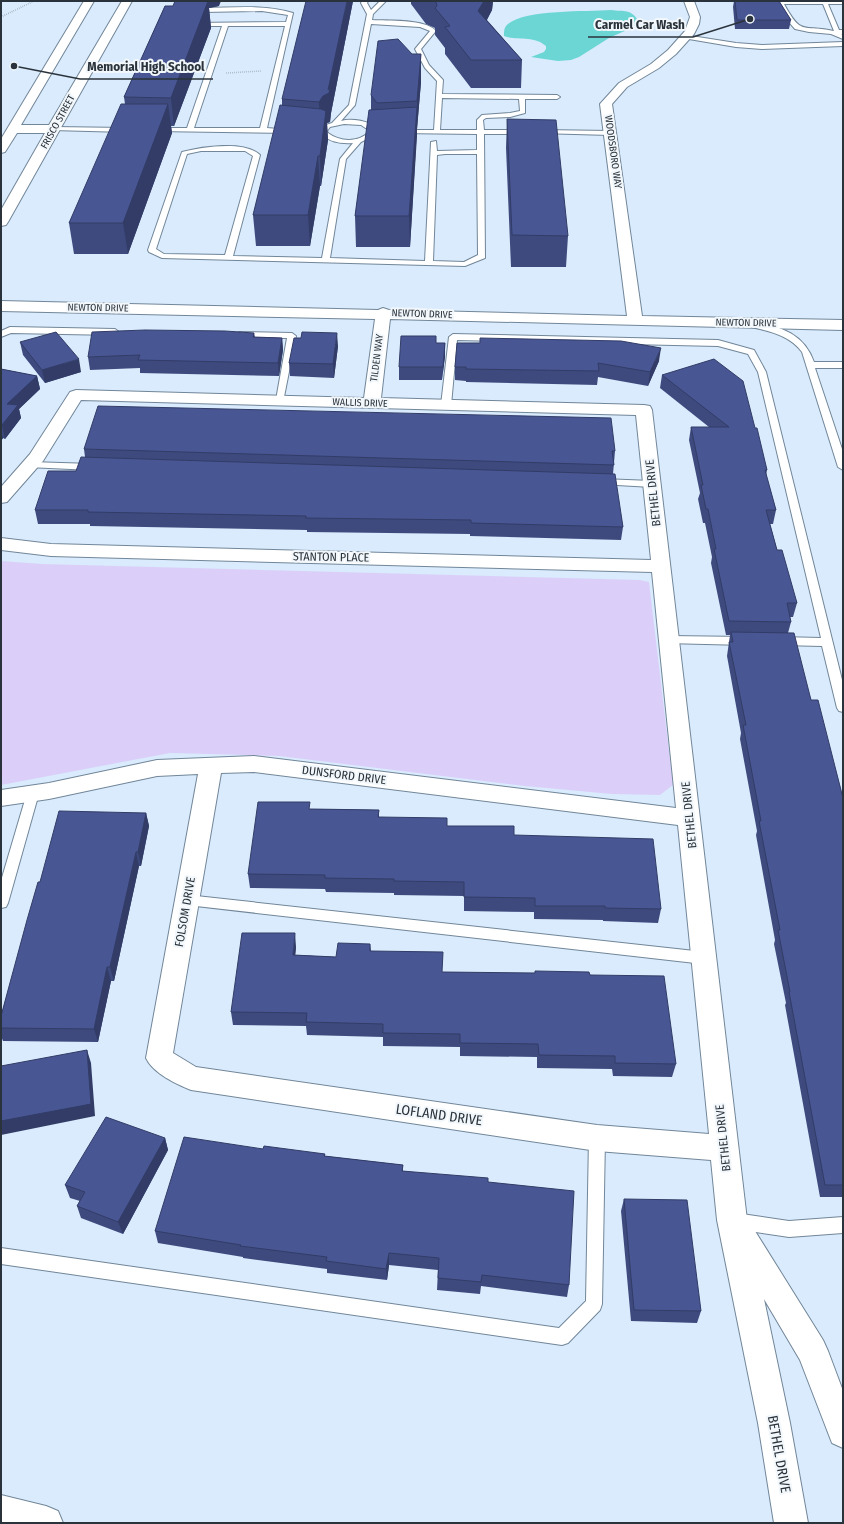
<svg xmlns="http://www.w3.org/2000/svg" width="844" height="1524" font-family="'Fira Sans Condensed',sans-serif">
  <rect width="100%" height="100%" fill="#d9ebfc"/>
  <path fill="#dbcff9" d="M1 561 42 564 640 580 649 582 673 785 660 795 612 794 525 786 279 756 170 753 1 785Z"/>
  <path fill="#6bd6d4" d="M611 10C624 12 631 8 639 22L638 25 609 38 579 57 571 60 558 61 531 57 544 52 546 49V46C534 35 518 41 504 36 504 31 504 27 508 24 526 9 586 12 611 10Z"/>
  <g fill="none" stroke-linecap="round" stroke-linejoin="round">
    <defs>
      <path id="lane" d="M362 1H368L367 3 371 10 380 1H386L373 14 372 20C387 21 424 19 435 30V32L421 49 429 65 443 80 442 94 557 95 560 97 557 99H525V113L510 117 486 118 483 120 484 130H523L526 132 523 134H484L485 258 465 266 162 258 149 252 148 250 182 152C201 147 245 140 260 155L233 256 322 258 340 159 353 143C342 144 325 142 321 131L326 125 332 123 349 105 367 14 361 3ZM371 24 420 27 430 31 415 49 425 68 437 81 434 130H401L398 132 399 133 477 134V150L437 151 436 141 431 142 425 261 330 258 346 159 361 142 371 137 376 131C372 120 351 118 341 121L355 105ZM442 98 519 99 520 111 510 113 482 115 477 120V130H440ZM344 124 361 125 370 131C359 143 340 142 328 133L327 131 330 127ZM201 151H245L253 156 225 255 164 254 156 249 187 154ZM445 154H477L478 255 464 262 433 261 437 155Z
        M784 1H843V4H828L839 30H843V34H841L843 35V39L831 34 809 32 795 29 787 20 777 3ZM784 4H823L834 31C803 24 802 37 784 4Z
        M203 8C233 8 264 4 293 13L267 128 290 130 293 132 292 133 155 131V129L157 128H187L222 26H195L193 25V23L286 22 288 15 262 11 203 12 194 14 191 12ZM228 26H285L260 128H194Z
        M685 35 736 43 762 45 843 42V46L762 49 736 47 683 38V36Z
        M54 127 126 128 129 130 126 132 52 130 51 129Z
        M541 130 610 131 613 133 610 135 539 133 538 132Z
        M755 322C782 327 804 334 814 362H843V368H815L843 452V470L838 467 802 352C789 335 771 332 752 327L751 325 752 323Z
        M10 327 115 329 119 332 115 335 11 333 1 337V331Z
        M239 332 292 333 296 336 283 402 280 403 276 400 287 338 236 337 235 335Z
        M453 334 718 340 754 350 766 372 843 684V712L839 711 837 708 822 646 780 645 776 644 775 641 776 638 780 637 821 638 758 372 748 354 718 346 457 340 451 405 446 408 441 405 449 337Z
        M30 462 93 464 98 467 93 470 27 467 25 465Z
        M602 479 652 481 657 484 652 487 599 484 597 482 599 480Z
        M669 636 746 637 750 638 751 641 750 644 746 645 665 643 664 640 665 637Z
        M33 788 37 790 39 793 8 903 6 907 1 908V881L27 793 29 790Z
        M187 895 704 952 709 954 711 958 709 962 704 964 187 905 182 904 180 900 182 896Z
        M597 1131 602 1133 605 1138 602 1304 600 1310 568 1343 562 1345 1 1264V1248L559 1328 586 1301 589 1138 592 1133Z
        M735 1213 789 1221 843 1217V1233L789 1237 735 1229 729 1226 727 1221 729 1216Z"/>
      <path id="street" d="M684 1H694L700 17 699 24 694 34 676 54 659 68 627 87 612 104 642 316 843 320V330L390 319 381 398 644 405 650 406 652 410 747 1220 750 1223 823 1340 828 1351 843 1391V1448L832 1443 800 1360 764 1299 790 1423 808 1523H774L758 1423 717 1220 711 1160 597 1151 191 1090C176 1084 153 1073 146 1058L198 774 157 776 49 799 1 806V790L49 783 157 760 254 756 676 808 652 572 51 556 1 550V538L51 544 651 560 636 415 81 400 43 461 7 502 1 503V487L30 454 70 392 76 390 364 398 375 319 1 311V301L378 310 383 308 389 310 627 316 600 104 619 83 651 64 668 50 685 31 690 17ZM254 772 678 825 709 1134 597 1125 196 1067 173 1053 221 773Z"/>
      <path id="secondary" d="M84 1H94L21 125H49L122 1H132L8 222 6 225 1 226V210L45 133H17L5 152 1 153V139Z
        M1 1495 46 1506 58 1511 63 1523H1Z"/>
    </defs>
    <use href="#lane" stroke="#718699" stroke-width="2"/>
    <use href="#street" stroke="#718699" stroke-width="2"/>
    <use href="#secondary" stroke="#718699" stroke-width="2"/>
    <path stroke="#82909c" stroke-width="1.5" stroke-dasharray="0.5 1.5" stroke-linecap="butt" d="M1 17 34 1
      M226 73 261 71"/>
    <use href="#lane" fill="#fff" fill-rule="evenodd"/>
    <use href="#street" fill="#fff" fill-rule="evenodd"/>
    <use href="#secondary" fill="#fff" fill-rule="evenodd"/>
  </g>
  <path fill="#3e4a7e" d="M353 1 331 113 330 122 327 123 328 140 321 186H320L310 246H256L253 215 282 106V99Z
    M411 1H493L492 10 487 20 522 60 521 88H471L445 54V48L435 35V28L426 24 411 4Z
    M734 1H779L791 20 789 29H735L733 7Z
    M165 6H219L209 8 211 28 174 126H171L172 133 128 254H74L69 223 125 104 124 97Z
    M412 54H421V82L417 129 410 247H356L355 216 371 110V95Z
    M507 119 568 236 566 267H511L506 148Z
    M254 333 255 337 282 338 283 350 279 376 140 373V368L90 370 88 357Z
    M20 342 81 372 45 383 23 355Z
    M436 343H445V356L442 380H399V367Z
    M338 346 334 378 290 376 289 363Z
    M659 361 648 386 598 377 597 385 466 382V381L455 380V367Z
    M1 369 37 376 40 389 19 409 21 418 5 439 3 438 1 441Z
    M662 375 755 428 767 470 766 475 776 510 773 524H770L777 550 797 603 793 617H790L791 622 788 633 811 700 843 798V1197H820L785 1005 786 1003 774 944 775 940 756 835 757 831 740 739 741 733 727 656 730 635H726L711 563 712 557 705 523H703L698 499 700 493 689 440 691 427H709L660 388Z
    M84 449 615 451 613 474 623 527 621 540 470 536V534L307 532V530L90 526V524H38L35 510 76 471 85 457Z
    M311 809 379 810V817L514 835 661 909 658 923 603 921V920L534 919V912L464 911V896L394 895V893L326 892 325 889 250 888 248 874Z
    M146 813 149 826 141 866H139L114 981H111L98 1042 3 1041 1 1036V1016L40 882Z
    M370 944 371 951 442 972 590 975 676 1064 672 1077 613 1076 612 1069 537 1068V1057L460 1056V1047L383 1046V1037L307 1035 306 1026 233 1025 231 1012 296 947 295 955 336 957Z
    M165 1138 168 1150 123 1234 81 1218 77 1206 80 1201 70 1198 65 1185Z
    M263 1149 325 1154V1156L403 1165V1171L488 1182 569 1285 567 1297 481 1286 480 1294 437 1290 438 1270 389 1265 387 1280 327 1273V1269L243 1258V1257L158 1243 155 1231Z
    M624 1199 701 1311 697 1323 631 1321 621 1211Z"/>
  <path fill="#323c67" d="M180 1H221L219 6 209 8 211 28 174 126 171 98Z
    M347 1H353L331 113 330 122 327 123 328 140 321 186 320 156V130L319 102 328 90Z
    M484 1H493L492 10 477 37 478 11Z
    M421 54V82L417 129V101Z
    M168 104 172 133 128 254 123 223Z
    M417 107V136L410 247 409 216Z
    M318 156 320 186 310 246 308 215Z
    M337 333 338 346 334 378 333 364Z
    M282 338 283 350 279 376 278 363Z
    M445 343V356L442 380 443 367Z
    M661 348 659 361 648 386 650 372Z
    M79 359 81 372 45 383 42 370Z
    M37 376 40 389 19 409 21 418 5 439 2 425 7 404Z
    M1 432 3 438 1 441Z
    M146 813 149 826 141 866 138 852Z
    M136 852 139 866 114 981 110 967Z
    M295 933 296 947 294 969 293 955Z
    M107 967 111 981 98 1042 94 1029Z
    M87 1050 91 1063 95 1116 1 1135V1121Z
    M165 1138 168 1150 123 1234 118 1222Z
    M389 1253V1265L387 1280 386 1269Z"/>
  <path fill="#485693" stroke="#323c67" d="M175 1H208L171 98 124 97 165 6H173Z
    M306 1H347L328 90 330 88 329 93 323 96 319 102 282 99Z
    M433 1H484L478 11 522 60H471L445 27 450 26 435 8 437 6 436 2Z
    M735 1H779L791 20H737Z
    M398 39 412 54H421L417 101 377 103 371 95 378 41Z
    M121 104H168L123 223H69Z
    M280 105 321 109 326 111 320 156H318L308 215H253Z
    M417 107 409 216H355L369 110Z
    M507 119 556 120 568 236 512 235Z
    M145 330 225 331 254 333 253 337 282 338 278 363 138 360 140 355 88 357 92 332Z
    M56 332 79 359 42 370 20 342Z
    M302 332 337 333 333 364 289 363 294 338H301Z
    M401 336H436V343H445L443 367H399Z
    M480 338 621 341 661 348 650 372 598 363 599 371 466 369V367H455L457 343H480Z
    M714 359 743 381 755 428H757L767 470H765L776 510H766L777 550H782L797 603H787L791 622 729 621 714 549H716L708 509H706L701 485H703L691 427H729L662 375Z
    M1 369 37 376 7 404 18 405 2 425H1Z
    M98 406 611 418 615 451H612L614 465 84 449Z
    M81 457 615 474 623 527 471 523V520L306 518V516L88 512V510H35L48 471H76Z
    M731 632 794 633 811 700H818L843 798V1185H825L789 992H790L778 930H780L759 821H761L743 725H746L729 642H733Z
    M258 802H310L309 809 379 810 378 817 447 818V826H514V835L653 839 661 909 605 908V906H535V898L464 897V882L394 881V879L325 878V875L248 874Z
    M59 811 146 813 138 852H136L110 967H107L94 1029 1 1028V1016L27 920 38 882H40Z
    M242 933H295L293 955 336 957 338 943 370 944V951L443 952 442 972 535 973V971L589 972 590 975 664 976 676 1064 615 1063V1056L539 1055 538 1044 460 1043V1034L383 1033V1024L306 1022 307 1013 231 1012Z
    M87 1050 91 1104 1 1121V1066Z
    M106 1117 165 1138 118 1222 77 1206 85 1192 65 1185Z
    M184 1137 263 1149 264 1146 325 1154 324 1156 403 1165 402 1171 488 1178V1182L574 1191 569 1285 482 1275 481 1282 438 1278 439 1258 389 1253 386 1269 326 1261 327 1257 240 1246 241 1245 155 1231Z
    M624 1199 687 1200 701 1311 634 1310Z"/>
  <g text-anchor="middle" dominant-baseline="central" stroke-width="4" stroke-linejoin="round" paint-order="stroke">
    <g font-size="10" fill="#2a333b" stroke="#f2f7fb">
      <text transform="translate(58 122) rotate(-61)">FRISCO STREET</text>
      <text transform="translate(613 152) rotate(82)">WOODSBORO WAY</text>
      <text transform="translate(98 308) rotate(1)">NEWTON DRIVE</text>
      <text transform="translate(422 314) rotate(2)">NEWTON DRIVE</text>
      <text transform="translate(746 323) rotate(1)">NEWTON DRIVE</text>
      <text transform="translate(377 358) rotate(-83)">TILDEN WAY</text>
      <text transform="translate(360 403) rotate(2)">WALLIS DRIVE</text>
    </g>
    <g font-size="12" fill="#2a333b" stroke="#f2f7fb">
      <text transform="translate(653 493) rotate(-96)">BETHEL DRIVE</text>
      <text transform="translate(331 557) rotate(1)">STANTON PLACE</text>
      <text transform="translate(344 775) rotate(7)">DUNSFORD DRIVE</text>
      <text transform="translate(689 815) rotate(-96)">BETHEL DRIVE</text>
      <text transform="translate(185 912) rotate(-80)">FOLSOM DRIVE</text>
      <text transform="translate(723 1138) rotate(-96)">BETHEL DRIVE</text>
    </g>
    <g font-size="14" fill="#2a333b" stroke="#f2f7fb">
      <text transform="translate(439 1115) rotate(8)">LOFLAND DRIVE</text>
      <text transform="translate(779 1454) rotate(80)">BETHEL DRIVE</text>
    </g>
  </g>
  <path fill="none" stroke="#2a333b" stroke-width="1.5" d="M750 19L693 37H588M14 66L80 79H213"/>
  <g fill="#2a333b" stroke="#f2f7fb" stroke-width="1.5">
    <circle cx="750" cy="19" r="4"/>
    <circle cx="14" cy="66" r="4"/>
  </g>
  <g font-size="13" text-anchor="middle" font-weight="bold" fill="#2a333b" stroke="#f2f7fb" stroke-width="4" stroke-linejoin="round" paint-order="stroke">
    <text x="640" y="29">Carmel Car Wash</text>
    <text x="146" y="71">Memorial High School</text>
  </g>
  <rect width="844" height="1524" fill="none" stroke="#2a333b" stroke-width="4"/>
</svg>
